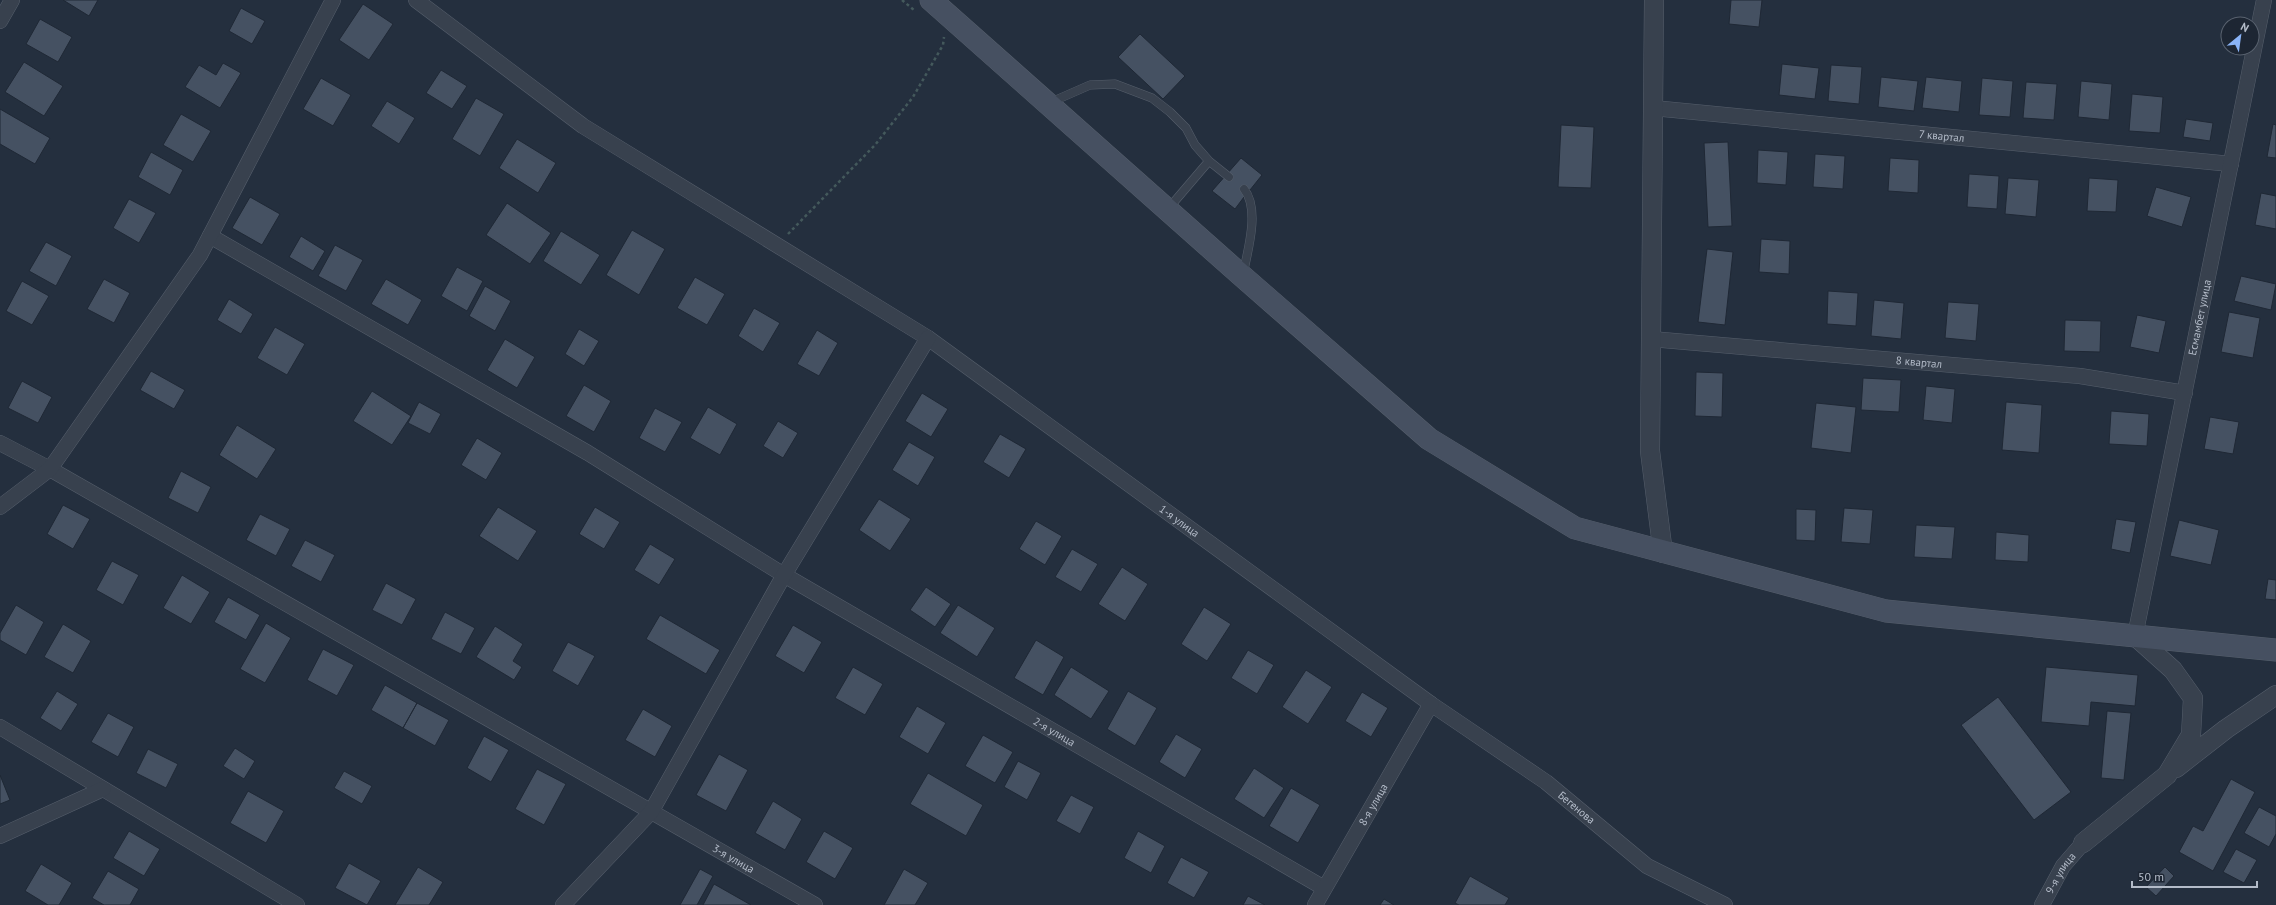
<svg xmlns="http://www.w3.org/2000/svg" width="2276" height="905" font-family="'PT Sans',sans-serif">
  <rect width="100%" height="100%" fill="#242f3e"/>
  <path fill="#455162" stroke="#1f2835" d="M63 0H98L89 16Z
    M1731 0H1762L1759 27 1729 24Z
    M363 4 393 24 369 60 339 40Z
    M241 8 265 21 252 44 229 31Z
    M40 19 72 37 58 62 26 44Z
    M1140 34 1185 76 1163 99 1118 57Z
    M24 62 63 86 44 116 5 92Z
    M223 63 241 73 220 108 185 87 199 65 216 75Z
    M1782 64 1819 68 1815 99 1779 95Z
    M1831 65 1862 67 1859 104 1828 101Z
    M441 70 467 86 452 109 426 93Z
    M1881 77 1918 81 1914 111 1878 107Z
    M1926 77 1962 81 1959 112 1922 108Z
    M321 78 351 95 333 126 303 109Z
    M1982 78 2013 81 2010 117 1979 115Z
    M2081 81 2112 84 2109 120 2078 117Z
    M2026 82 2057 84 2054 120 2023 118Z
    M2132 94 2163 97 2160 133 2129 131Z
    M476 98 504 114 480 156 452 139Z
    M387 101 415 118 399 144 371 126Z
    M0 109 50 138 35 164 0 144Z
    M181 114 211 131 193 162 163 145Z
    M2186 119 2213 123 2210 141 2183 137Z
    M2273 124 2276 125V158L2267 157Z
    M1561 125 1594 127 1591 188 1558 187Z
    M517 139 556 163 538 193 499 168Z
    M1728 142 1732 226 1708 227 1704 143Z
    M1758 150 1788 152 1786 185 1757 183Z
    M151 152 183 170 170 195 138 177Z
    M1815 154 1845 156 1843 189 1813 187Z
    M1241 158 1262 175 1250 190 1246 187 1247 193 1235 209 1212 191Z
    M1890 158 1919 160 1918 193 1888 191Z
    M1969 174 1999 176 1997 209 1967 207Z
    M2008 178 2039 180 2036 217 2005 214Z
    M2089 178 2118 180 2116 212 2087 211Z
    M2156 187 2191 197 2182 227 2147 216Z
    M2261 193 2276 196V229L2255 225Z
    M250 197 280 214 262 245 232 228Z
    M129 199 156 213 139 243 113 228Z
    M507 203 551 233 530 264 486 235Z
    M632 230 665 249 639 295 606 275Z
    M561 231 600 255 581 285 543 261Z
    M301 236 325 251 313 271 289 257Z
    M1761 239 1790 241 1789 274 1759 272Z
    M46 242 72 256 56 286 29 271Z
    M335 245 363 260 346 291 318 276Z
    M1707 249 1733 252 1725 325 1698 322Z
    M457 267 483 281 467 311 441 296Z
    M2241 276 2276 284 2271 310 2234 301Z
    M695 277 725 294 707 325 677 308Z
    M104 279 130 293 114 323 87 309Z
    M386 279 422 300 408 325 371 304Z
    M22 281 49 296 32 325 6 311Z
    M485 286 511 301 495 331 469 316Z
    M1828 291 1858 293 1856 326 1827 324Z
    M229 299 253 314 241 334 217 320Z
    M1874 300 1904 303 1901 339 1871 336Z
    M1948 302 1979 304 1976 341 1945 338Z
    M754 308 780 323 763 352 738 336Z
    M2229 312 2260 318 2253 358 2221 352Z
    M2137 315 2166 321 2159 353 2130 347Z
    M2065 320 2101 321 2100 352 2064 351Z
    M275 327 305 344 287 375 257 358Z
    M579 329 599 341 584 366 565 354Z
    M817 330 838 343 819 376 797 364Z
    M505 339 535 357 517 388 487 370Z
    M151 371 185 390 174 409 140 390Z
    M1696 372 1723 373 1722 417 1695 416Z
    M1863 378 1901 380 1899 412 1861 410Z
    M22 381 52 397 38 423 8 408Z
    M584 385 611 401 594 432 566 416Z
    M1926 386 1955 389 1952 423 1923 420Z
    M372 391 411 416 392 445 353 421Z
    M922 393 948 409 931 437 905 421Z
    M419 402 441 414 430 434 408 423Z
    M2006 402 2042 405 2039 453 2002 450Z
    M1816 403 1856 407 1851 453 1811 448Z
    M708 407 737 424 720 455 690 438Z
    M655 408 682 422 665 452 639 438Z
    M2111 411 2149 414 2147 446 2109 444Z
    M2210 417 2239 422 2233 454 2204 449Z
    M778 421 798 433 783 458 763 446Z
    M237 425 276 449 257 479 219 455Z
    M1000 434 1026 449 1009 478 983 462Z
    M477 438 502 453 486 480 461 465Z
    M909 442 935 457 918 486 892 470Z
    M181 471 211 487 198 513 168 498Z
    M879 499 911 519 890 551 859 530Z
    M63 505 90 519 73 549 47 534Z
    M498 507 537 531 518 561 479 536Z
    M595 507 620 522 604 549 579 534Z
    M1844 508 1873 510 1870 544 1841 542Z
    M1796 509 1816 510 1815 541 1796 540Z
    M260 514 290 529 276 556 246 540Z
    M2116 519 2136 522 2130 553 2111 549Z
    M2179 520 2219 530 2211 565 2170 556Z
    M1036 521 1062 536 1045 565 1019 549Z
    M1916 525 1955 527 1952 559 1914 557Z
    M1996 532 2029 535 2028 562 1995 560Z
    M305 540 335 555 321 582 291 566Z
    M650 544 675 559 659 585 634 570Z
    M1072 549 1098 564 1081 592 1055 577Z
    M112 561 139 575 123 605 96 590Z
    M1122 567 1148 584 1125 621 1098 604Z
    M182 575 210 592 191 624 163 608Z
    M2268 579 2276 580V600L2265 599Z
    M386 583 416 599 402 625 372 610Z
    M926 587 951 604 935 627 910 610Z
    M228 597 260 615 246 640 214 622Z
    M16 605 44 622 26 655 0 640V633Z
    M958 605 995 628 977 657 940 633Z
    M1204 607 1231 624 1207 661 1181 644Z
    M445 612 475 628 461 654 431 639Z
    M660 615 720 650 706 674 646 639Z
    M266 623 291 638 265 683 240 669Z
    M63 624 91 641 73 673 44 657Z
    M793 625 822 642 804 673 775 656Z
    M495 626 523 644 513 661 522 667 514 680 476 657Z
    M1036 640 1064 657 1043 695 1014 678Z
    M568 642 595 656 578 686 552 671Z
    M323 649 354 665 337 696 307 680Z
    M1248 650 1274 665 1257 694 1231 678Z
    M853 667 883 684 865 715 835 698Z
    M1071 667 1109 691 1091 719 1054 695Z
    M2046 667 2138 675 2135 706 2091 702 2089 726 2041 722Z
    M1306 670 1332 687 1308 724 1282 707Z
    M385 685 417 703 403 728 371 710Z
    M57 691 78 704 61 731 40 718Z
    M1128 691 1157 708 1135 746 1107 729Z
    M1362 692 1388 708 1371 737 1345 721Z
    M1998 697 2071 792 2034 820 1961 725Z
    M417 703 449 720 435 746 403 728Z
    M917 706 946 723 928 754 899 737Z
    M643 709 672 726 655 757 625 740Z
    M2107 711 2131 713 2124 780 2101 778Z
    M108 713 134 727 118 757 91 742Z
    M1176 734 1202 749 1185 778 1159 762Z
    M983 735 1013 752 995 783 965 766Z
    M484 736 509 750 491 782 467 768Z
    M235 748 255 761 244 779 223 766Z
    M148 749 178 764 166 788 136 773Z
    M719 754 748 770 726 811 696 795Z
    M1018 761 1041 773 1027 800 1004 787Z
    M1254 768 1284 788 1264 818 1234 799Z
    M537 769 566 784 544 825 515 809Z
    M344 771 372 786 362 804 334 788Z
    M928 773 983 805 966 836 910 804Z
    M0 775 10 800 0 804Z
    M2231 779 2255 792 2213 871 2179 852 2193 826 2203 831Z
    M1291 788 1320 805 1298 843 1269 826Z
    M248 791 284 811 266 843 230 823Z
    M1071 795 1094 807 1080 834 1056 821Z
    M773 801 802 819 785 850 755 833Z
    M2259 807 2276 816V834L2269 847 2244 833Z
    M129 831 160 849 144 876 113 858Z
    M824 831 853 848 835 879 806 862Z
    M1138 831 1165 846 1151 873 1124 858Z
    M2236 849 2257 860 2244 883 2223 872Z
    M1181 857 1209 872 1194 898 1167 883Z
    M349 863 381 881 367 905 335 888Z
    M41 864 72 883 59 905H48L25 891Z
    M418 867 443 882 429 905H395Z
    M2165 867 2174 876 2156 896 2146 887Z
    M700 869 713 876 697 905H680Z
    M904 869 928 883 915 905H884Z
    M108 871 139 889 130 905H104L92 898Z
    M1470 876 1509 898 1505 905H1459L1455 903Z
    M714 884 751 905H703Z
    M1248 896 1265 905H1243Z
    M1384 899 1394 905H1380Z"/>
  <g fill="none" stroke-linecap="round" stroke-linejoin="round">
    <defs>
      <path id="service" d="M1049 103 1090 85 1115 84 1152 98 1170 112 1186 128 1195 145 1209 161 1229 177
        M1168 209 1209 161
        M1243 274C1248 250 1260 209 1244 189"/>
      <g id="minor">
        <path id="s1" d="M416 0 583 126 928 338 1431 704 1546 782 1647 866 1725 905"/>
        <path d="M0 21 12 0"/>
        <path id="s2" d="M1653 108 2231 164"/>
        <path id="s3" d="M210 236 588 453 784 575 1324 888"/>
        <path id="s4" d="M1651 339 2080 376 2185 393"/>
        <path id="s5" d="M0 443 50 469 815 905"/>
        <path d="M0 507 50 469 200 255 333 0"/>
        <path id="s6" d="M2135 636 2264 0"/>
        <path d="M0 727 297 905"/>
        <path d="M0 836 103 789"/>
        <path d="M563 905 651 812 784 575 928 338"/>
        <path id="s7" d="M1315 905 1431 704"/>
        <path id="s8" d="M2042 905 2063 866 2083 843"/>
      </g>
      <path id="tertiary" d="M1654 0 1650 451 1663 553
        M2176 768 2226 729 2276 695
        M2083 843 2167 775 2191 735 2193 698 2173 670 2135 636"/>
      <path id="secondary" d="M931 0 1242 276 1429 439 1575 528 1886 611 2276 650"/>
    </defs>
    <use href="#service" stroke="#565f6c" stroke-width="9"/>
    <use href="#minor" stroke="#565f6c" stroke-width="16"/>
    <use href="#tertiary" stroke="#565f6c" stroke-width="20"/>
    <use href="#secondary" stroke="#565f6c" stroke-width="23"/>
    <path stroke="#44595c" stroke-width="2.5" stroke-dasharray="3 3" stroke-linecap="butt" d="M902 0 914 10
      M788 234 875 145 913 97 943 45 944 37"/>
    <use href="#service" stroke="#38414e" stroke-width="8"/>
    <use href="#minor" stroke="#38414e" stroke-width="15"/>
    <use href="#tertiary" stroke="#38414e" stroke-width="19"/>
    <use href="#secondary" stroke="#465061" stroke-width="22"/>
  </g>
  <g text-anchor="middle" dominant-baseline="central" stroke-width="3" stroke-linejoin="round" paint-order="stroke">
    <g font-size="11" fill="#b4bcc9" stroke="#1d2633">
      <text stroke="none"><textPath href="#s2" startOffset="290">7 квартал</textPath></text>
      <text stroke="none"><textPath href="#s6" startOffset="325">Есмамбет улица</textPath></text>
      <text stroke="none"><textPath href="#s4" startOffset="269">8 квартал</textPath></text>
      <text stroke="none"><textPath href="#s1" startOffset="925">1-я улица</textPath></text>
      <text stroke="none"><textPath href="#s3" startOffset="979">2-я улица</textPath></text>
      <text stroke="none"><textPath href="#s7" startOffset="116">8-я улица</textPath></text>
      <text stroke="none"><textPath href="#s1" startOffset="1415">Бегенова</textPath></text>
      <text stroke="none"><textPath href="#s5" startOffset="843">3-я улица</textPath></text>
      <text stroke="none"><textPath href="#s8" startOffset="37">9-я улица</textPath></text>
    </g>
  </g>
  <g transform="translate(2240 36) rotate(29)"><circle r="19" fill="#1d2633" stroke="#59626f"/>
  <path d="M0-3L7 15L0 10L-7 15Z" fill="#8ab4f8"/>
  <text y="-6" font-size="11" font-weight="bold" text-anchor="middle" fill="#b4bcc9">N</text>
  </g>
  <path d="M2132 881v6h125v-6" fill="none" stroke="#b4bcc9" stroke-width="2"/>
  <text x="2138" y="881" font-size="12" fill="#b4bcc9" stroke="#1d2633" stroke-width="3" paint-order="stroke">50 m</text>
</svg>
